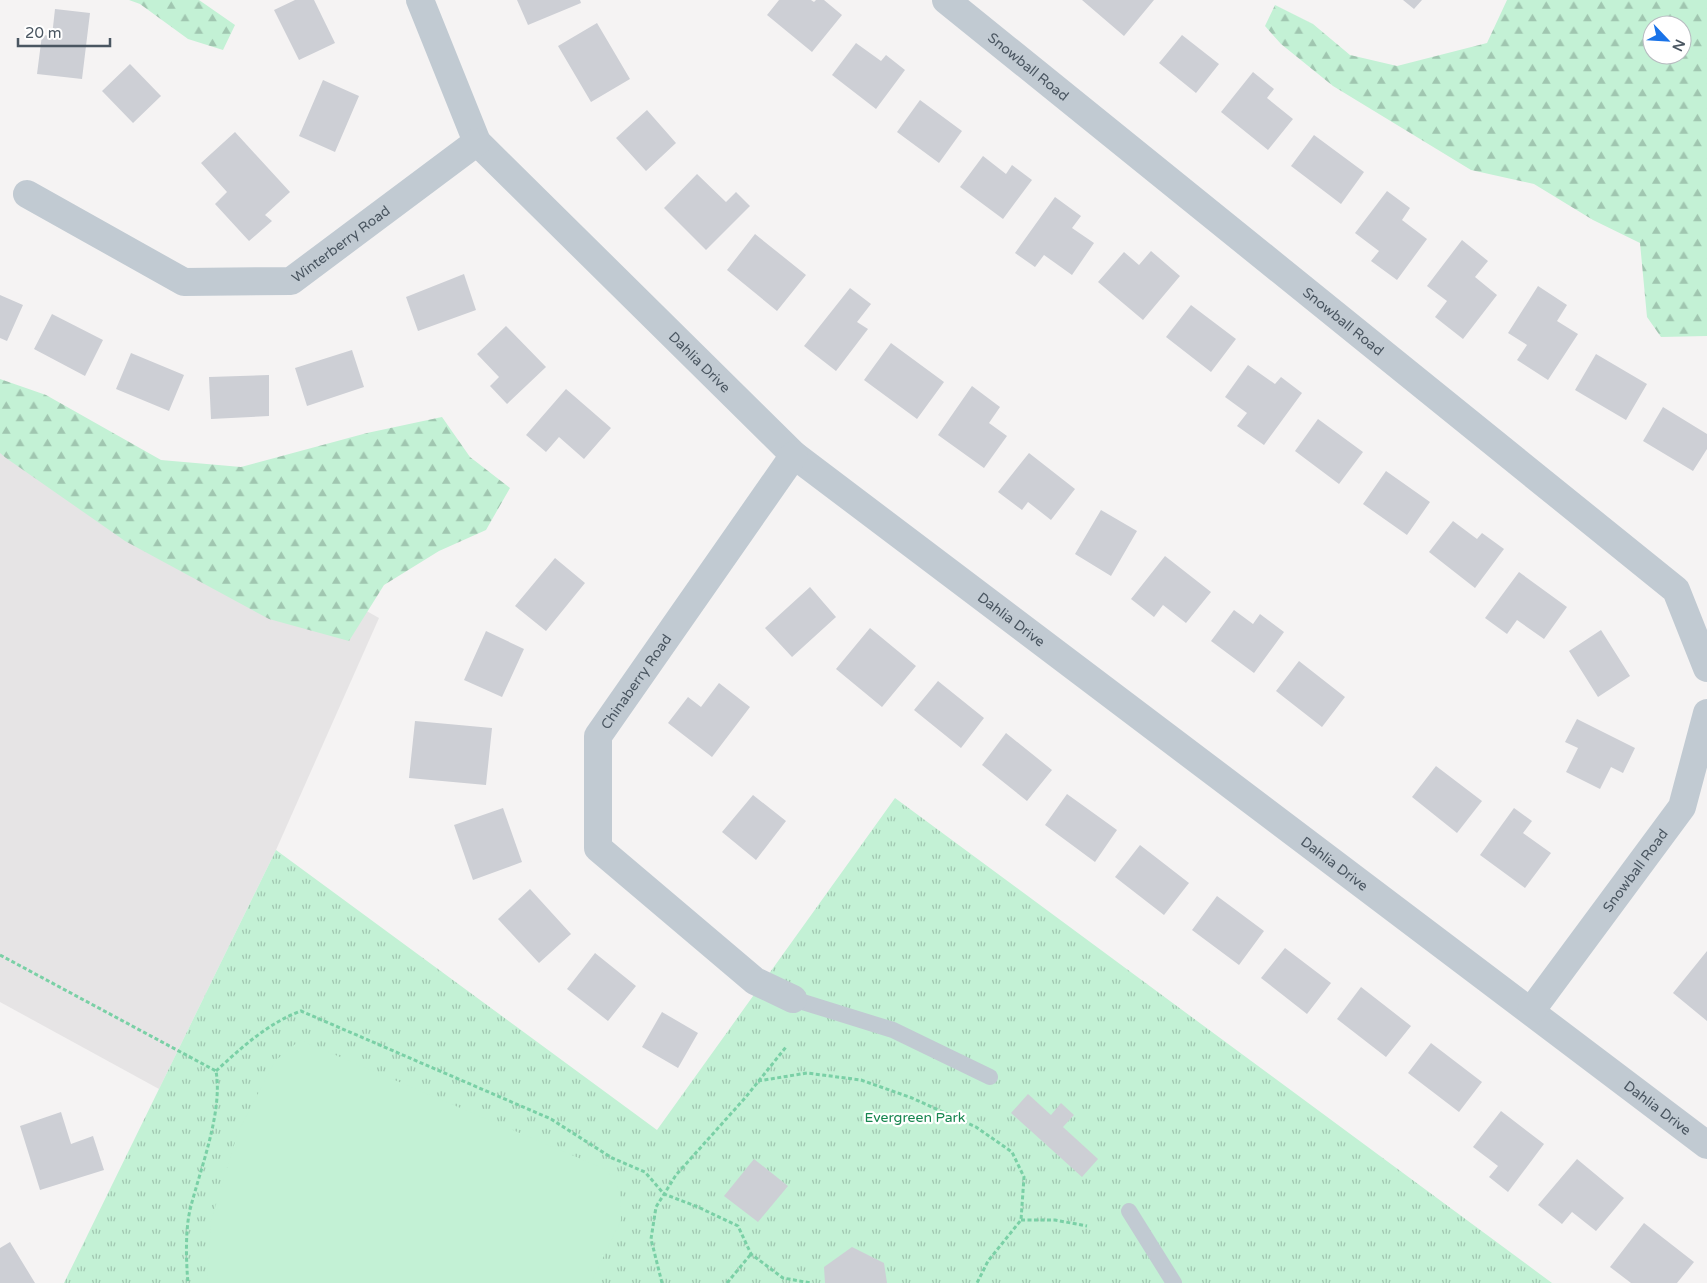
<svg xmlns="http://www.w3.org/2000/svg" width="1707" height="1283" font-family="'Varela Round',sans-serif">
  <defs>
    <pattern id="forest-firs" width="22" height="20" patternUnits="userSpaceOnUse" patternTransform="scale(1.25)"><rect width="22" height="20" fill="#c3f1d5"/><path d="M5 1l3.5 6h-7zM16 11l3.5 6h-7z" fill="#a0c6b0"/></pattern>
    <pattern id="park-tufts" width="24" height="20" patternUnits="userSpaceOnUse" patternTransform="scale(1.25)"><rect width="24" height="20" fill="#c3f1d5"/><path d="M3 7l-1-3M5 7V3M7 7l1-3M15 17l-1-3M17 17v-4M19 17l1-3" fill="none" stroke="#a0c6b0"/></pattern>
  </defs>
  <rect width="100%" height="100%" fill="#f5f3f3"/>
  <path fill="#e6e4e5" d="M0 405 379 618 276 850 159 1089 0 1002Z"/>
  <path fill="url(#forest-firs)" fill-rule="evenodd" d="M129 0H199L235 25 223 50 188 39 140 4Z
    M1507 0H1707V336L1661 337 1647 317 1640 243 1593 220 1534 184 1471 170 1333 86 1281 44 1265 26 1275 5 1313 24 1350 55 1397 66 1487 43ZM1652 25H1682V55H1652Z
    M0 379 46 395 161 460 241 467 367 433 442 417 470 457 510 488 486 530 439 551 384 585 349 641 269 619 125 541 6 458 0 453Z"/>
  <path fill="url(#park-tufts)" d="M895 798 1552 1283H64L276 850 657 1130Z"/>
  <path fill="#c3f1d5" d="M300 1040 607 1170 620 1191 621 1220 591 1283H207L211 1221 238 1132 275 1061Z"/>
  <path fill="#cdcfd5" d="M295 0H314L335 43 299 60 274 10Z
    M517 0H580L581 3 528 25Z
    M779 0H811L814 2 816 0H824L842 15 812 52 767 15Z
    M1082 0H1154L1124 36Z
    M1403 0H1422L1414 9Z
    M55 9 90 13 82 79 37 74 42 35 52 36Z
    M597 23 630 79 591 102 558 46Z
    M1182 35 1219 64 1196 93 1159 63Z
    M856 43 881 61 886 55 905 70 876 109 832 75Z
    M130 64 161 96 133 123 102 91Z
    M1253 72 1274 89 1267 98 1293 119 1268 150 1221 112Z
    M323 80 359 96 335 152 299 136Z
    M920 100 962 131 939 163 897 132Z
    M647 110 676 143 646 171 616 138Z
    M235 132 290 192 265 215 272 221 249 241 215 204 227 192 201 163Z
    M1314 135 1364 172 1341 204 1291 166Z
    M983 156 1006 174 1012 165 1032 180 1003 219 960 187Z
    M697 174 726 202 736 192 750 206 706 250 664 208Z
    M1387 191 1410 208 1402 220 1427 239 1397 280 1371 261 1379 251 1355 233Z
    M1055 197 1081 216 1072 228 1094 243 1072 275 1044 255 1035 267 1015 253Z
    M755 234 806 275 777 311 727 270Z
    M1462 240 1488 261 1475 277 1497 295 1463 339 1435 317 1447 301 1427 286Z
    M1151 251 1180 276 1143 320 1098 282 1124 252 1139 265Z
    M464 274 476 310 418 331 406 297Z
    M1538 286 1567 305 1557 321 1578 334 1548 380 1517 360 1527 345 1508 333Z
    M850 288 871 304 857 322 868 329 836 371 804 346Z
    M0 295 23 305 7 341 0 338Z
    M1191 305 1236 339 1211 372 1166 337Z
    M52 314 103 340 85 376 34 349Z
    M506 326 546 367 507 404 490 386 499 377 477 354Z
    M891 343 944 382 917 419 864 380Z
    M352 350 364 387 307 406 295 368Z
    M131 353 184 375 169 411 116 389Z
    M1596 354 1647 384 1626 420 1575 390Z
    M1248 365 1275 384 1281 377 1302 393 1264 445 1237 426 1247 413 1225 397Z
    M269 375V416L211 419 209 377Z
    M972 386 1000 407 989 423 1007 436 984 468 938 435Z
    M566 389 611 428 584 459 559 437 546 452 526 435Z
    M1663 407 1707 434V449L1693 471 1643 441Z
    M1318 419 1363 452 1339 484 1295 451Z
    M1029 453 1075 489 1051 520 1028 502 1022 510 998 492Z
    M1386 471 1430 502 1407 535 1363 504Z
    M1101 510 1137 531 1111 576 1075 554Z
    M1453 521 1477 539 1482 533 1504 549 1475 588 1429 552Z
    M1165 556 1211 592 1186 623 1163 605 1154 617 1131 599Z
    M555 558 585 583 546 631 515 606Z
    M1519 572 1567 607 1544 639 1517 620 1507 634 1485 618Z
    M810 587 836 617 792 657 765 628Z
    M1234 610 1253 624 1260 614 1284 632 1254 673 1211 641Z
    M870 628 916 666 882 707 836 669Z
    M1601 630 1630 676 1598 697 1569 651Z
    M486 631 524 649 502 697 464 680Z
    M1299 661 1345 697 1322 727 1276 691Z
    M938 681 984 718 961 748 914 710Z
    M719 683 750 707 712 757 668 723 688 697 701 707Z
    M1577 719 1635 748 1623 773 1611 767 1600 789 1566 772 1578 748 1565 742Z
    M415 721 492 728 486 785 409 778Z
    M1006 733 1052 770 1027 801 982 765Z
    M1436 766 1482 801 1457 833 1412 797Z
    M1067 794 1117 830 1095 862 1045 825Z
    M753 795 786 821 756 860 722 832Z
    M503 808 522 862 473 880 454 825Z
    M1514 808 1532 821 1523 833 1551 853 1525 888 1480 855Z
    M1140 845 1189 883 1164 915 1115 877Z
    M530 889 571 934 539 963 498 919Z
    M1217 896 1264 931 1239 965 1192 930Z
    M1285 948 1331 983 1307 1014 1261 978Z
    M1707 951V1021L1673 993Z
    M595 953 636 986 608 1021 567 989Z
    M1361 987 1411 1026 1386 1057 1337 1019Z
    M662 1012 698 1033 678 1068 642 1047Z
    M1431 1043 1482 1082 1459 1112 1408 1073Z
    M1028 1094 1051 1115 1061 1103 1074 1115 1063 1127 1098 1159 1082 1177 1011 1113Z
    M1501 1111 1544 1144 1508 1192 1489 1177 1498 1166 1473 1147Z
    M61 1112 71 1144 93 1136 104 1170 40 1190 20 1126Z
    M754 1159 788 1186 758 1222 724 1196Z
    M1577 1159 1624 1198 1596 1231 1572 1212 1562 1224 1538 1205Z
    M1644 1223 1694 1262 1677 1283H1631L1610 1267Z
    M10 1242 35 1283H0V1248Z
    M852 1247 884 1263 887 1283H825L824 1267Z"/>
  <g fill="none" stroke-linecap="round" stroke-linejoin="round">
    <path stroke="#7ad0a6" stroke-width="3" stroke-dasharray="4 2.5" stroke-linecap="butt" d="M0 955 216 1071C223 1111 201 1167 191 1206 185 1227 186 1261 188 1283
      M216 1071C241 1048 268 1023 301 1011L551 1119 612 1158 645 1172 664 1194 698 1207 738 1226 751 1254 783 1278 811 1283
      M758 1081 807 1073 861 1080 912 1098 976 1127 1012 1152 1024 1177 1021 1220 988 1261 977 1283
      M1021 1220H1055L1087 1226
      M662 1283 651 1239 656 1207 676 1175 745 1098 786 1047
      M727 1283 751 1254"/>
    <path stroke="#c1cad2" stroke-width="16" d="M793 999 893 1030 990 1077
      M1129 1211 1174 1283"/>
    <g stroke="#c1cad2" stroke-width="28">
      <path id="s1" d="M420 0 477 142 794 455 1707 1145"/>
      <path id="s2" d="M946 0 1676 590 1707 668"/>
      <path id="s3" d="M27 194 184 282 291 281 477 142"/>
      <path id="s4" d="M793 999 755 981 598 848V736L794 455"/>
      <path id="s5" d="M1531 1011 1682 807 1707 713"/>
    </g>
  </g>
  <g text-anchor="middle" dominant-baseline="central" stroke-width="4.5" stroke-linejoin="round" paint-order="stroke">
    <g font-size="14" fill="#4a5661" stroke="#fff">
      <text stroke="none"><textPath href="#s2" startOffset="106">Snowball Road</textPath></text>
      <text stroke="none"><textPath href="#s3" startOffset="349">Winterberry Road</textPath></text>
      <text stroke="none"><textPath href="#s2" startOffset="511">Snowball Road</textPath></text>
      <text stroke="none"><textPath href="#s1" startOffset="466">Dahlia Drive</textPath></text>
      <text stroke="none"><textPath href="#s1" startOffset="871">Dahlia Drive</textPath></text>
      <text stroke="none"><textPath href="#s4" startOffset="426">Chinaberry Road</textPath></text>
      <text stroke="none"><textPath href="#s1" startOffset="1276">Dahlia Drive</textPath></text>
      <text stroke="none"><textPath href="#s5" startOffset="175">Snowball Road</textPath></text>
      <text stroke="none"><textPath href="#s1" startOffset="1681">Dahlia Drive</textPath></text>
    </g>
    <g font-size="14" fill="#17864f" stroke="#fff">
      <text x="915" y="1117">Evergreen Park</text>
    </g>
  </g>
  <g transform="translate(1667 40) rotate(115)"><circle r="24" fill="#ffffff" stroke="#b7bbc0"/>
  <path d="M0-4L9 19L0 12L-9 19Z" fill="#1a73e8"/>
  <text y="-8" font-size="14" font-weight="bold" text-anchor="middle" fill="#4a5661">N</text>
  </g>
  <path d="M18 38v8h92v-8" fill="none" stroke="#4a5661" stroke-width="2.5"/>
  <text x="25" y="38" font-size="15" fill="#4a5661" stroke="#ffffff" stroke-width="4" paint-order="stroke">20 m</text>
</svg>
